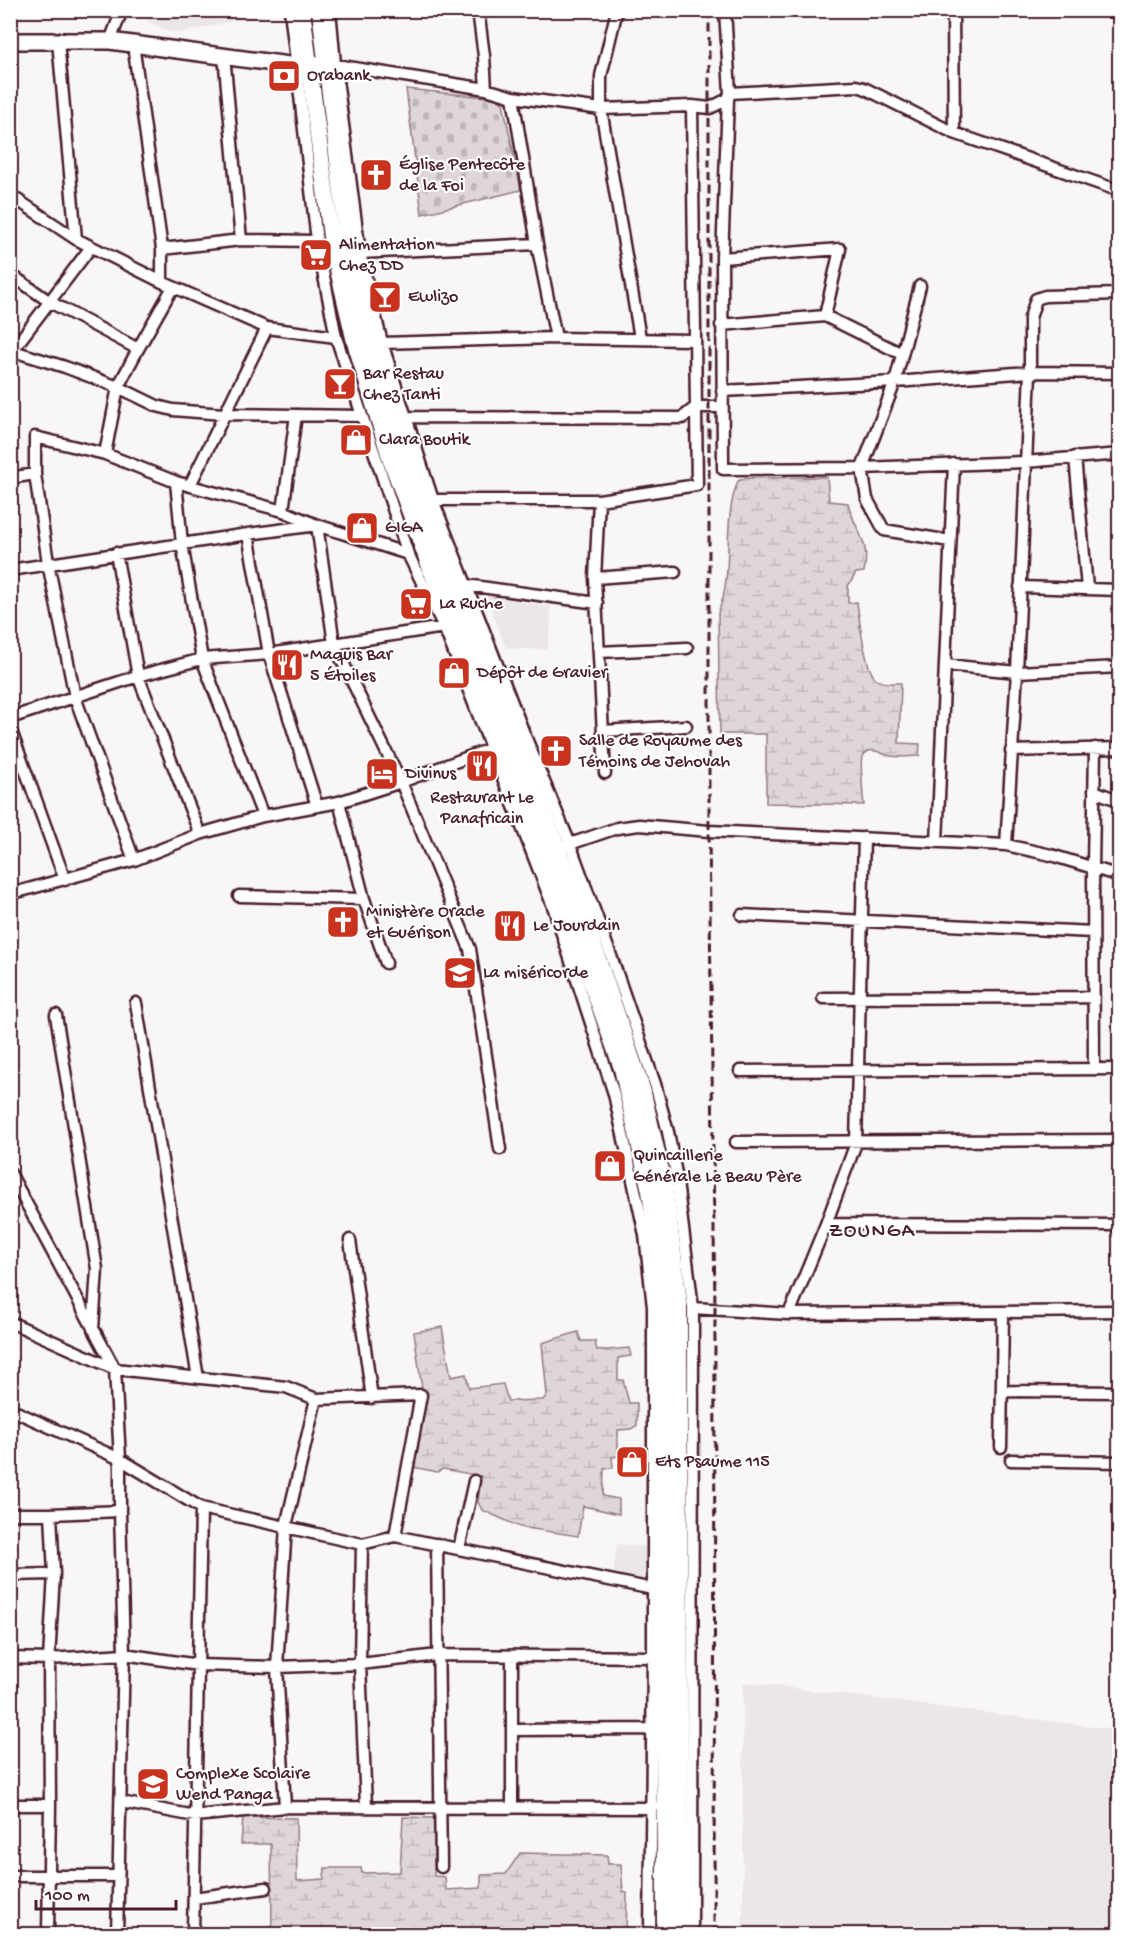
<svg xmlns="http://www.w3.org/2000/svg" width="1130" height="1945" font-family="'Gochi Hand',sans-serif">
  <defs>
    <pattern id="wetland-marsh" width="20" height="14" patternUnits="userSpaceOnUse" patternTransform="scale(1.5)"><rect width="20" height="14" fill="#ded6d9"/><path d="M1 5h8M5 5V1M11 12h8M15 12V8" fill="none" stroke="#c0b7ba"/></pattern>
    <pattern id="cemetery-stones" width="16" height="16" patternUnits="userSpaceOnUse" patternTransform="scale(1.5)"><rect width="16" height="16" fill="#ded6d9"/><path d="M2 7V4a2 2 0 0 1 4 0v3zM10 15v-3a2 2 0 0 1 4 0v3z" fill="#c0b7ba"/></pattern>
  </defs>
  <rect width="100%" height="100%" fill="#f8f6f7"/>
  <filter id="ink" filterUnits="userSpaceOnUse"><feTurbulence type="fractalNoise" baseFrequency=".0167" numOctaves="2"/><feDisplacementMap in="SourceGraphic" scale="12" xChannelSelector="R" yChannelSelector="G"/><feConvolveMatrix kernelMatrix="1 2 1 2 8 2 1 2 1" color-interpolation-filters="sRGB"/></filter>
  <g filter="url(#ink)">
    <path fill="#ebe6e8" d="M151 11V10L277 11 180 33 167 31 146 20Z
      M486 595 550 607 551 625 547 650 506 648Z
      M617 1544 648 1547 647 1582 613 1576Z
      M746 1682 1119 1730V1934H743V1686Z"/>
    <path fill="url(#wetland-marsh)" stroke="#947a82" stroke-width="1.5" d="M827 477 829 501 848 503C855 532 871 540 864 572L856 573 848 586V603L857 602C859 617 865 673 877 680 883 684 894 683 901 683L899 743 920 744 919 756C910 756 899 758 891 756 882 755 869 743 862 758 860 761 863 798 864 805L766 803V734H720L718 613C735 571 721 524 738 481L745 478Z
      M442 1327 451 1377 466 1374 469 1388 503 1384 508 1401 543 1400 547 1395 542 1343 578 1332 581 1341H595L597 1351 629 1348 631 1356 618 1358V1380H623L629 1403H637V1425L631 1429 618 1430V1456L612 1457 613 1468 604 1469 603 1496 619 1499V1514L583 1506 578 1536 520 1527 482 1510 478 1502 481 1476 443 1469 437 1472 413 1467 427 1395 422 1389 414 1332Z
      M243 1817 296 1818 297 1881 324 1879 325 1868H361L362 1873 400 1872 403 1817 434 1818V1876L445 1877 446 1890 481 1888V1875L506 1874 520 1853 607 1855 608 1864H621L623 1892 627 1893 626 1934H244L245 1928H272L271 1844H241Z"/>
    <path fill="url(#cemetery-stones)" stroke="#947a82" stroke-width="1.5" d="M406 89 495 98 503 103 521 190 422 214Z"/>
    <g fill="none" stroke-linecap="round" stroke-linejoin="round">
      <defs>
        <path id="minor" d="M290 10 317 241 336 337 408 554 444 627 554 909 614 1094 645 1235 653 1307V1657L650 1934
          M330 10 335 64 360 253 382 343 433 500 525 736 570 844 611 956 655 1084 668 1132 676 1174 693 1308 692 1934
          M478 10 484 56 486 89
          M617 10 601 76V109L640 338
          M725 10 730 93 728 99 722 258 723 469 862 468 1025 462 1120 454
          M953 10 954 133
          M58 41 76 239
          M110 41 122 10
          M133 44 162 249V282
          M224 55 241 240
          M329 64 486 89 513 97 601 109 692 106 710 108 728 99
          M730 93 856 86 864 88 954 133 1120 191
          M513 97 537 244 556 338
          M10 195 76 239 162 282 267 328 336 337
          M162 249 241 240 317 241
          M360 253 537 244
          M722 258 840 249 825 316
          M10 274 50 302 138 349
          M920 286 895 382 862 468 867 499 884 530 950 541
          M721 325 825 316 902 354
          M382 343 556 338 694 340
          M10 350 65 367 118 387 157 406 173 410 223 414 361 416
          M12 351 91 247
          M722 391 895 382 1030 372 1120 373
          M405 417 682 418 696 407H722
          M105 454 118 387 138 349 173 287
          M1075 457 1087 588
          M10 478 35 474
          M176 482 182 544 202 659 263 816
          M190 485 267 328
          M433 500H599L697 485 692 106
          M599 500 595 578 605 773
          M283 511 296 415
          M248 534 269 654 317 806
          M116 553 138 676 200 834
          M10 570 248 534 317 525 334 644 401 782 470 949 500 1149
          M595 578 675 572
          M466 585 597 603
          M1020 587 1120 590
          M599 652 687 648
          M945 665 1017 672 1120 667
          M10 718 138 676 202 659 269 654 444 627
          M10 728 65 880
          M603 731 686 726
          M1011 751 1120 748
          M1094 791 1120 801
          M339 802 364 899 386 963
          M937 842 954 464
          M1006 845 1017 672 1030 372V318L1036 299 1045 296 1120 294
          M564 846 617 828 639 825 709 831 1006 845 1051 855 1120 876
          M134 860 75 697 48 563 35 474V437L105 454 176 482 283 511 317 525 408 554
          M10 894 134 860 200 834 263 816 339 802 401 782 490 749
          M239 896 364 899
          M742 915 1093 932
          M823 998 1094 997
          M136 1003 198 1378
          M56 1015 97 1269 93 1329
          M1094 1069 1093 867 1095 748
          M740 1071 1120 1069
          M736 1142 1120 1140
          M10 1173 115 1369 120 1459V1511L124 1654 117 1934
          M826 1224 1120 1225
          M350 1240 372 1398
          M693 1308 789 1314 1120 1311
          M789 1314 826 1224 856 1143 864 838
          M10 1322 115 1369 286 1387 316 1399 421 1395 395 1536
          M1002 1391 1120 1392
          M10 1409 120 1459 201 1508 362 1544 395 1536 653 1589
          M1001 1447 1003 1314
          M1011 1460 1120 1462
          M10 1514H51L120 1511
          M362 1544 360 1664 366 1806
          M437 1544 441 1867
          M459 1549 474 1481
          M10 1575 54 1574
          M512 1656V1808
          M10 1658 49 1659 124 1654 198 1665 277 1667 360 1664 438 1655 653 1657
          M512 1730 652 1729
          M121 1802 195 1816 285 1807 652 1808
          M10 1805H50
          M285 1807 277 1667 286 1526 316 1399
          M10 1876H118
          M194 1898 266 1888
          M48 1934 50 1805 49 1659 54 1574 51 1514
          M193 1934 201 1508"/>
        <path id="secondary" d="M10 41H110L296 66 326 64"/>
        <path id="trunk" d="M302 10 332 244 355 342 391 460 432 572 564 906 622 1068 650 1191 661 1268 664 1306 665 1934
          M320 10 348 244 370 337 406 457 448 571 578 900 642 1089 665 1188 679 1304 680 1934"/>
      </defs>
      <use href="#minor" stroke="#4a1f2b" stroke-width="15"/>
      <use href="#secondary" stroke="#4a1f2b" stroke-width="20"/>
      <use href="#trunk" stroke="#4a1f2b" stroke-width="21"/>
      <use href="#minor" stroke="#fff" stroke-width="10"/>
      <use href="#secondary" stroke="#fff" stroke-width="15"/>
      <use href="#trunk" stroke="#fff" stroke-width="16"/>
      <path stroke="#4a1f2b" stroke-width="3" stroke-dasharray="9 4.5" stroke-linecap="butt" d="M709 10V831L715 1309 714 1934"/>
    </g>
  </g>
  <defs>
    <symbol id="bank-square" viewBox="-11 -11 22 22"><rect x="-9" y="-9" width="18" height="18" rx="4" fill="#c8321e" stroke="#fff"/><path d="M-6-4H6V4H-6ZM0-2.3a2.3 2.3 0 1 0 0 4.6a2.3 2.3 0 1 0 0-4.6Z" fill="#fff"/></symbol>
    <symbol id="church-square" viewBox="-11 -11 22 22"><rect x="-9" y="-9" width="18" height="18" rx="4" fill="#c8321e" stroke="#fff"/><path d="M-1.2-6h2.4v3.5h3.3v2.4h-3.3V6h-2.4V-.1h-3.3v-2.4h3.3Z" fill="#fff"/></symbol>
    <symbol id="supermarket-square" viewBox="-11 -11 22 22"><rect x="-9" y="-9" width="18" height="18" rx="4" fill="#c8321e" stroke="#fff"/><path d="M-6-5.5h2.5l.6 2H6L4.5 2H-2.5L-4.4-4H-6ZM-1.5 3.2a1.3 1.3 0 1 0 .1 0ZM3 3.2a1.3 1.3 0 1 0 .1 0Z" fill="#fff"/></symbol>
    <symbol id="bar-square" viewBox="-11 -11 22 22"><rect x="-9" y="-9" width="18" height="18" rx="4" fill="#c8321e" stroke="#fff"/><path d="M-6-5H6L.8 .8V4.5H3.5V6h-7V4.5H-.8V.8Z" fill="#fff"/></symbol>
    <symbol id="shop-square" viewBox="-11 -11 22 22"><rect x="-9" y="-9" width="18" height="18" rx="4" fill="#c8321e" stroke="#fff"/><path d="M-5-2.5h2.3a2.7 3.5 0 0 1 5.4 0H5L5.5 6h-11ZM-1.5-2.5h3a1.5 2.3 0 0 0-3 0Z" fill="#fff"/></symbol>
    <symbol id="restaurant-square" viewBox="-11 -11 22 22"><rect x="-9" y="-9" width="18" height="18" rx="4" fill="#c8321e" stroke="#fff"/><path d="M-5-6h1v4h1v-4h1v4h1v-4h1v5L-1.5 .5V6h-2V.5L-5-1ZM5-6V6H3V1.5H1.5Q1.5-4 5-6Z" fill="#fff"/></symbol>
    <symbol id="hotel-square" viewBox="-11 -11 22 22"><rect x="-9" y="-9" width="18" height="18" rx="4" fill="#c8321e" stroke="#fff"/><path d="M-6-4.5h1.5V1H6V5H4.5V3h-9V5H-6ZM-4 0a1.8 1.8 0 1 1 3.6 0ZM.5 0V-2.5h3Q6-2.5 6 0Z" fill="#fff"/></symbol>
    <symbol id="school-square" viewBox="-11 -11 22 22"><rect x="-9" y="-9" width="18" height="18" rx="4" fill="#c8321e" stroke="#fff"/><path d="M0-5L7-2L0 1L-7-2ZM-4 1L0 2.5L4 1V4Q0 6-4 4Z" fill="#fff"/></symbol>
  </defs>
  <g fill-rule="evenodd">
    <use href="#bank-square" x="265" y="57" width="38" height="38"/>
    <use href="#church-square" x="357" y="156" width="38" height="38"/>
    <use href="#supermarket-square" x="297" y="236" width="38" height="38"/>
    <use href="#bar-square" x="366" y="278" width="38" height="38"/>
    <use href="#bar-square" x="321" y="365" width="38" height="38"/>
    <use href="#shop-square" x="337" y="421" width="38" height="38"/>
    <use href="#shop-square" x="343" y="509" width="38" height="38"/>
    <use href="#supermarket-square" x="397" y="585" width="38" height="38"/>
    <use href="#restaurant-square" x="268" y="646" width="38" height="38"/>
    <use href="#shop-square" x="435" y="654" width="38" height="38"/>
    <use href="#church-square" x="537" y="732" width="38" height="38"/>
    <use href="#restaurant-square" x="463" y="747" width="38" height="38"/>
    <use href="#hotel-square" x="363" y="755" width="38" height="38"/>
    <use href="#church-square" x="324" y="903" width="38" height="38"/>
    <use href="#restaurant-square" x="491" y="907" width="38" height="38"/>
    <use href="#school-square" x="441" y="954" width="38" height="38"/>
    <use href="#shop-square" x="591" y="1147" width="38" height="38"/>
    <use href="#shop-square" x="613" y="1443" width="38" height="38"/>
    <use href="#school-square" x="134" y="1765" width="38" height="38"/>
  </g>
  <g text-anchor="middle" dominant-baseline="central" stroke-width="4.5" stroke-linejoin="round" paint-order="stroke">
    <g font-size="18" fill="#4a1f2b" stroke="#fff" text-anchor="start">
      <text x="307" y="76">Orabank</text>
      <text x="399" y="165">Église Pentecôte<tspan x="399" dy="21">de la Foi</tspan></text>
      <text x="339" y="245">Alimentation<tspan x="339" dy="21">Chez DD</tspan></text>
      <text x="408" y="297">Ewlizo</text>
      <text x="363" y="374">Bar Restau<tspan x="363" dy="21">Chez Tanti</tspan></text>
      <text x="379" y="440">Clara Boutik</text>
      <text x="385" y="528">GIGA</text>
      <text x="439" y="604">La Ruche</text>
      <text x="310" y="655">Maquis Bar<tspan x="310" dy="21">5 Étoiles</tspan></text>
      <text x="477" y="673">Dépôt de Gravier</text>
      <text x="579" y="741">Salle de Royaume des<tspan x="579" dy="21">Témoins de Jehovah</tspan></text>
      <text x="405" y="774">Divinus</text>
      <text x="482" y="798" text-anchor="middle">Restaurant Le<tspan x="482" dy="21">Panafricain</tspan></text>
      <text x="366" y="912">Ministère Oracle<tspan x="366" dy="21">et Guérison</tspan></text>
      <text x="533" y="926">Le Jourdain</text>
      <text x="483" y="973">La miséricorde</text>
      <text x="633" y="1156">Quincaillerie<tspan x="633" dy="21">Générale Le Beau Père</tspan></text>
      <text x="655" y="1462">Ets Psaume 115</text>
      <text x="176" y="1774">Complexe Scolaire<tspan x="176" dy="21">Wend Panga</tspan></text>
    </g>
    <g font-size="21" letter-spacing="1.5" fill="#4a1f2b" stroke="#fff">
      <text x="872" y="1232">ZOUNGA</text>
    </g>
  </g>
  <rect width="1130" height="1945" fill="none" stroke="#fff" stroke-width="36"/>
  <rect x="18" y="18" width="1094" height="1909" fill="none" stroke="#4a1f2b" stroke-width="2" filter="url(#ink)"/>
  <path d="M36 1900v9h140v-9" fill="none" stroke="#4a1f2b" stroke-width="3"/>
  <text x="45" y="1900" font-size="18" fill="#4a1f2b" stroke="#ffffff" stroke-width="4.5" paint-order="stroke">100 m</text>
</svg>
